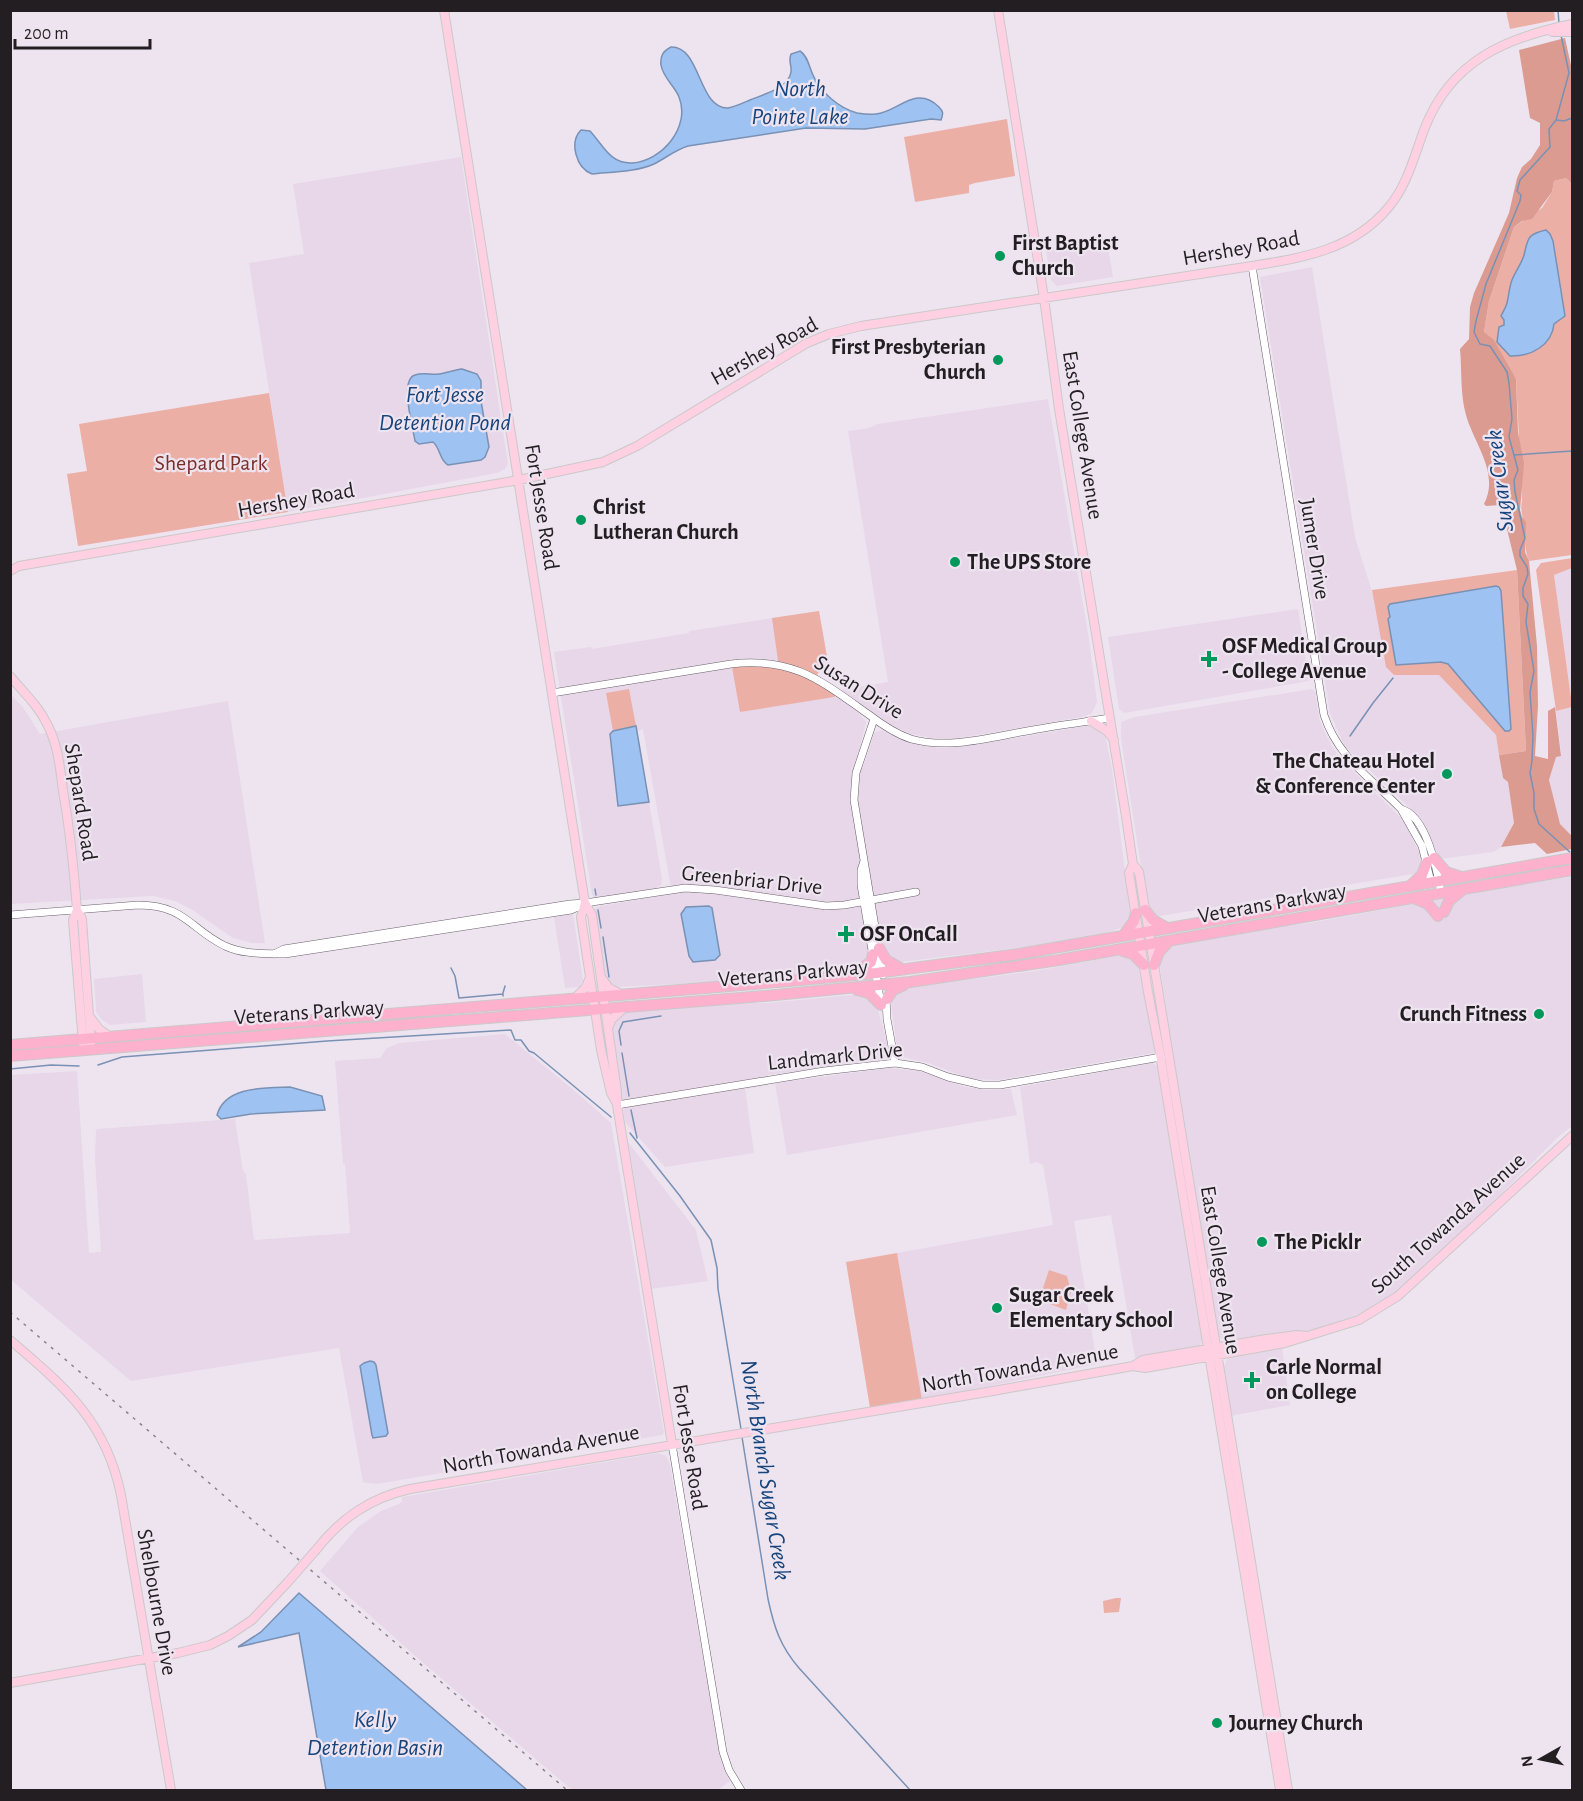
<svg xmlns="http://www.w3.org/2000/svg" width="1583" height="1801" font-family="'Alegreya Sans',sans-serif">
  <rect width="100%" height="100%" fill="#eee4f0"/>
  <path fill="#e7d7e9" d="M461 157 508 464 505 469 497 473 288 512 249 263 304 254 293 184Z
    M1107 242 1113 277 1057 286 1051 280 1046 251Z
    M1312 267 1355 537 1374 598 1394 675H1439L1496 735 1503 778 1508 782 1514 823 1501 847 1493 852 1440 859 1421 820 1413 811 1345 747 1330 713 1260 277Z
    M1048 399 1089 639 1097 702 1092 713 1082 717 953 739H937L911 734 887 723 839 691 835 696 857 711 866 722 855 767H863L874 733 881 730 904 740 938 748 975 745 1091 725 1105 734 1112 769 1131 917 1126 926 1102 935 1057 943 901 962 836 972 714 982 616 987 609 983 604 974 594 910 595 908 600 906 672 894 643 729 637 731 662 878 661 885 655 889 595 898 592 895 554 652 591 647 592 649 689 633V631L819 611 827 657 817 675 839 690 888 682 848 431 869 428 878 424Z
    M1572 568V705L1554 575Z
    M1298 609 1309 681 1124 713 1119 709 1108 637Z
    M1312 689 1315 691 1320 722 1331 745 1341 759 1404 821 1420 854 1422 864 1419 873 1154 917 1148 905 1145 892 1121 739V722L1135 717Z
    M10 694 22 706 40 734 228 701 265 943H252L233 938 191 909 175 901 153 896 11 904Z
    M1572 707V835L1555 820 1549 780 1556 757 1561 752 1556 711Z
    M1571 877 1572 879V1126L1558 1137 1468 1227 1397 1292 1363 1313 1316 1329 1300 1332 1227 1341 1221 1339 1217 1334 1168 1032 1167 1013 1159 960 1169 947 1179 944 1267 928 1310 923 1523 884Z
    M573 914 583 980 580 987 565 988 554 917Z
    M1124 955 1128 956 1141 968 1155 1050 1153 1053 999 1080 971 1079 928 1063 898 1056 891 1002 895 992 905 988 1035 971Z
    M142 974 146 1022 110 1025 101 1019 96 1012 94 979Z
    M862 994 876 1003 889 1049V1055L884 1059 768 1075 769 1085 745 1089 754 1153 665 1167 625 1122 612 1025 619 1015 631 1011 717 1004 767 1003Z
    M505 1034 575 1091 611 1123 663 1427 664 1432 662 1435 377 1484 368 1483 363 1482 339 1348 131 1381 11 1280V1075L77 1071 89 1253 101 1252 95 1160 96 1129 235 1119 243 1171 246 1174 254 1240 350 1233 345 1164H343L335 1061 380 1058 387 1048 399 1043Z
    M1151 1063 1157 1065 1160 1068 1202 1340 1201 1344 1196 1348 1135 1358 1111 1215 1074 1221 1097 1364 922 1400 897 1253 1053 1225 1043 1165 1036 1162 1030 1164 1020 1087Z
    M888 1068 919 1071 965 1087 988 1090 1011 1089 1017 1115 787 1155 775 1083Z
    M628 1142 696 1230 708 1281 651 1289Z
    M1282 1347 1290 1405 1230 1416 1224 1367 1227 1359 1230 1357Z
    M658 1453 666 1456 670 1465 719 1750 730 1781 718 1790H572L421 1661 320 1571 358 1527 381 1511 399 1504 402 1501V1497Z"/>
  <path fill="#ecafa6" fill-rule="evenodd" d="M1506 11H1554L1555 20 1510 29Z
    M1007 119 1015 176 975 183 969 185V193L915 202 904 137Z
    M1566 178 1572 184V555L1529 561C1524 549 1526 538 1524 526 1523 516 1520 511 1522 500L1516 379 1484 332 1489 301 1514 227 1542 208 1552 192 1554 181Z
    M269 393 288 512 78 546 67 474 87 471 79 424Z
    M1572 558V568L1554 575 1572 705V707L1556 711 1536 570 1541 563Z
    M1517 570 1526 751 1499 755 1496 735 1439 675H1394L1386 667 1372 590ZM1496 586 1505 731 1448 664 1441 662 1397 664 1390 617 1391 604Z
    M819 611 827 657 817 675 839 690 834 697 740 712 732 667 756 665 779 668 772 618Z
    M629 689 636 726 613 731 606 693Z
    M897 1253 922 1400 870 1408 846 1262Z
    M1049 1270 1067 1276 1071 1292 1066 1310 1039 1300Z
    M1116 1598H1121L1119 1612 1104 1613 1103 1601Z"/>
  <path fill="#db9b91" d="M1565 38 1572 70V184L1566 178 1554 181 1552 192 1532 219 1522 221 1514 227 1489 301 1484 332 1494 340 1516 379 1518 432 1524 463 1520 510 1522 517 1526 522 1525 552 1529 561 1537 646 1538 706 1535 756 1548 759V711L1555 707 1561 756 1556 757 1549 780 1560 824 1572 836V849L1547 854 1535 843 1501 847 1514 823 1508 782 1503 778 1499 755 1526 751 1517 570 1501 505 1486 506 1484 504C1500 473 1474 444 1466 415 1460 394 1462 370 1460 349L1469 339 1470 307 1474 293 1509 213 1517 178 1522 167 1531 159 1540 145V123L1530 118 1519 50Z"/>
  <path fill="#9ec2f2" stroke="#7991b4" stroke-width="1.5" d="M671 47C701 46 698 109 728 108 735 107 743 103 750 100 762 95 789 88 791 72 792 65 788 62 791 54L800 51C808 56 809 67 813 75 820 92 839 108 857 113 863 114 870 115 876 114 898 112 916 84 939 107 944 112 943 114 941 120L931 119 865 129 806 128 688 146C675 150 666 158 654 164 636 172 611 172 592 174 576 168 569 142 581 130L590 131C603 145 610 164 632 163 662 161 691 127 679 97 675 86 663 78 661 65 660 56 663 51 671 47Z
    M1546 230 1550 234 1553 241 1565 316 1554 324C1552 345 1531 357 1510 356L1497 342 1499 327 1504 325V320L1501 316C1503 312 1506 307 1507 303 1509 295 1509 288 1512 280 1515 272 1522 263 1524 255 1528 239 1527 234 1546 230Z
    M462 369 477 374 481 381V401L489 447 485 457 481 460 448 465C439 460 441 449 433 442L419 444 415 441C413 427 399 380 415 375 423 372 431 375 439 374 446 373 454 370 462 369Z
    M1496 586 1499 587 1501 591 1511 729 1509 731H1505L1448 664 1441 662 1396 665 1388 619 1390 617 1388 607 1390 604Z
    M636 726 649 802 618 806 610 734 613 731Z
    M709 906 712 908 720 955 715 960 693 962 689 956 681 914 686 907Z
    M290 1087 322 1096 325 1110 251 1114 221 1119 217 1115C225 1086 265 1088 290 1087Z
    M370 1361 374 1362 376 1365 388 1433 386 1436 373 1438 372 1435 360 1366 364 1363Z
    M299 1593 527 1790H326L299 1633 238 1647 261 1632Z"/>
  <g fill="none" stroke-linecap="round" stroke-linejoin="round">
    <path stroke="#7991b4" stroke-width="1.5" d="M1558 10 1559 24
      M1561 35 1569 73 1556 120 1549 129 1550 147 1520 180 1517 191 1521 195 1520 201 1486 284 1476 321 1474 332 1480 344 1490 346 1507 372 1509 383 1512 419 1509 437 1518 470 1514 480 1515 492 1525 538 1520 550V556L1527 567 1528 574 1523 588V596L1528 604 1526 622 1534 671 1530 692 1533 736 1532 761 1530 773 1534 793V809L1539 824 1572 854
      M1556 120 1564 121 1572 118
      M1514 455 1572 451
      M1350 736 1373 703 1393 678
      M595 889 596 895
      M598 910 601 928
      M603 937 609 977
      M451 968 455 976 459 998 503 994V996
      M503 993 505 986
      M10 1034H11
      M621 1045 619 1031 623 1022 661 1016
      M622 1053 629 1096
      M98 1065 122 1057 327 1041 511 1030 515 1040H521L529 1051 534 1053 611 1117
      M10 1069 51 1065 79 1066
      M631 1110 637 1138
      M630 1133 680 1196 711 1240 717 1268 718 1289 741 1429
      M742 1437 768 1599C774 1627 780 1646 799 1668L910 1790"/>
    <defs>
      <path id="minor" d="M1252 266 1324 715C1338 758 1371 778 1401 809 1427 816 1437 870 1441 893
        M552 693 731 664C793 657 820 680 868 714 881 724 896 734 911 739 951 750 994 736 1033 730 1059 725 1085 722 1110 718
        M874 719 856 773 854 800 883 975
        M1401 809 1422 846 1431 882
        M864 861 861 870V885L881 1004
        M10 915 138 905C185 905 190 929 225 946 245 955 264 953 285 954L571 910 580 906
        M274 954 284 949 570 904 585 903 685 888 715 890 826 906 844 905 916 892
        M886 998 887 1019 895 1063
        M617 1105 824 1071 895 1063 922 1067 948 1077 982 1085H1000L1161 1057
        M672 1444 723 1752 729 1770 741 1790"/>
      <path id="major" d="M444 10 585 903 592 915 617 1092V1105L672 1444
        M998 10 1044 298 1059 409 1125 810 1133 864 1129 873 1148 992 1159 1048 1280 1790
        M1552 32H1572
        M10 571 19 566 519 480 603 462 637 446 807 343 829 334 861 326 1252 266C1302 258 1353 250 1388 208 1407 186 1414 157 1424 130 1450 61 1505 38 1572 24
        M10 676C23 692 38 705 47 724 58 744 60 768 63 791 70 831 74 870 77 910L82 919 91 1043
        M1091 721 1107 731 1114 740
        M1133 864 1139 872 1288 1790
        M585 903 581 917 601 1050 611 1093 616 1102
        M77 910 73 920 83 1044
        M601 977 609 988 623 995
        M574 999 586 987 590 977
        M90 1017 99 1029 109 1036
        M608 1028 612 1019 624 1008
        M10 1340C65 1387 106 1421 121 1495L171 1790
        M1133 1366 1145 1368 1285 1343 1359 1320 1398 1296 1572 1136
        M316 1550C341 1518 370 1498 410 1489L993 1391 1133 1366 1143 1360 1266 1339 1297 1335 1306 1336
        M10 1683 178 1653 210 1645 228 1636 252 1620 287 1583"/>
      <path id="highway" d="M1434 858 1446 872 1461 877
        M1410 886 1422 875 1427 862
        M1414 898 1428 904 1438 916
        M1145 910 1153 920 1167 928
        M1444 912 1449 901 1461 891
        M1123 936 1134 921 1136 913
        M879 948 886 960 902 969
        M1123 951 1133 954 1144 965
        M1154 965 1159 952 1169 941
        M853 974 871 962 873 954
        M857 990 869 993 881 1005
        M887 999 893 990 904 985
        M10 1045 790 981 876 973 1019 954 1572 858
        M10 1056 765 996 910 982 1059 960 1572 870"/>
    </defs>
    <use href="#minor" stroke="#69606a" stroke-width="8"/>
    <use href="#major" stroke="#cac9ca" stroke-width="10"/>
    <use href="#highway" stroke="#cac9ca" stroke-width="12"/>
    <use href="#minor" stroke="#fff" stroke-width="7"/>
    <use href="#major" stroke="#fed0e1" stroke-width="8"/>
    <use href="#highway" stroke="#fdb1cd" stroke-width="10"/>
    <path stroke="#8a838b" stroke-width="1.5" stroke-dasharray="3 6" stroke-linecap="butt" d="M10 1312 567 1790"/>
    <defs>
      <path id="major-bridge" d="M287 1583 316 1550"/>
    </defs>
    <use href="#major-bridge" stroke="#cac9ca" stroke-width="10" stroke-linecap="butt"/>
    <use href="#major-bridge" stroke="#fed0e1" stroke-width="8"/>
  </g>
  <g fill="#00985b" stroke="#eee4f0" stroke-width="2">
    <circle cx="1000" cy="256" r="6"/>
    <circle cx="998" cy="360" r="6"/>
    <circle cx="581" cy="520" r="6"/>
    <circle cx="955" cy="562" r="6"/>
    <path d="M1206 650h6v6h6v6h-6v6h-6v-6h-6v-6h6z"/>
    <circle cx="1447" cy="774" r="6"/>
    <path d="M843 925h6v6h6v6h-6v6h-6v-6h-6v-6h6z"/>
    <circle cx="1539" cy="1014" r="6"/>
    <circle cx="1262" cy="1242" r="6"/>
    <circle cx="997" cy="1308" r="6"/>
    <path d="M1249 1371h6v6h6v6h-6v6h-6v-6h-6v-6h6z"/>
    <circle cx="1217" cy="1723" r="6"/>
  </g>
  <g text-anchor="middle" dominant-baseline="central" stroke-width="4.5" stroke-linejoin="round" paint-order="stroke">
    <g font-size="22" font-weight="bold" fill="#221e22" stroke="#eee4f0" text-anchor="start">
      <text x="1012" y="243">First Baptist<tspan x="1012" dy="25">Church</tspan></text>
      <text x="986" y="347" text-anchor="end">First Presbyterian<tspan x="986" dy="25">Church</tspan></text>
      <text x="593" y="507">Christ<tspan x="593" dy="25">Lutheran Church</tspan></text>
      <text x="967" y="562">The UPS Store</text>
      <text x="1222" y="646">OSF Medical Group<tspan x="1222" dy="25">- College Avenue</tspan></text>
      <text x="1435" y="761" text-anchor="end">The Chateau Hotel<tspan x="1435" dy="25">&amp; Conference Center</tspan></text>
      <text x="860" y="934">OSF OnCall</text>
      <text x="1527" y="1014" text-anchor="end">Crunch Fitness</text>
      <text x="1274" y="1242">The Picklr</text>
      <text x="1009" y="1295">Sugar Creek<tspan x="1009" dy="25">Elementary School</tspan></text>
      <text x="1266" y="1367">Carle Normal<tspan x="1266" dy="25">on College</tspan></text>
      <text x="1229" y="1723">Journey Church</text>
    </g>
    <g font-size="22" fill="#221e22" stroke="#eee4f0">
      <text transform="translate(1241 248) rotate(-10)">Hershey Road</text>
      <text transform="translate(764 351) rotate(-29)">Hershey Road</text>
      <text transform="translate(1083 435) rotate(81)">East College Avenue</text>
      <text transform="translate(296 500) rotate(-10)">Hershey Road</text>
      <text transform="translate(542 507) rotate(81)">Fort Jesse Road</text>
      <text transform="translate(1315 549) rotate(81)">Jumer Drive</text>
      <text transform="translate(859 687) rotate(32)">Susan Drive</text>
      <text transform="translate(81 802) rotate(81)">Shepard Road</text>
      <text transform="translate(752 880) rotate(6)">Greenbriar Drive</text>
      <text transform="translate(1272 903) rotate(-10)">Veterans Parkway</text>
      <text transform="translate(793 973) rotate(-5)">Veterans Parkway</text>
      <text transform="translate(309 1012) rotate(-4)">Veterans Parkway</text>
      <text transform="translate(835 1056) rotate(-6)">Landmark Drive</text>
      <text transform="translate(1448 1223) rotate(-42)">South Towanda Avenue</text>
      <text transform="translate(1221 1270) rotate(81)">East College Avenue</text>
      <text transform="translate(1020 1368) rotate(-10)">North Towanda Avenue</text>
      <text transform="translate(690 1447) rotate(81)">Fort Jesse Road</text>
      <text transform="translate(541 1449) rotate(-10)">North Towanda Avenue</text>
      <text transform="translate(157 1602) rotate(80)">Shelbourne Drive</text>
    </g>
    <g font-size="22" fill="#7b2f27" stroke="#eee4f0">
      <text x="211" y="463">Shepard Park</text>
    </g>
    <g font-size="24" font-style="italic" fill="#16447d" stroke="#eee4f0">
      <text x="800" y="89">North<tspan x="800" dy="28">Pointe Lake</tspan></text>
      <text x="445" y="395">Fort Jesse<tspan x="445" dy="28">Detention Pond</tspan></text>
      <text transform="translate(1500 481) rotate(-97)">Sugar Creek</text>
      <text transform="translate(765 1470) rotate(81)">North Branch Sugar Creek</text>
      <text x="375" y="1720">Kelly<tspan x="375" dy="28">Detention Basin</tspan></text>
    </g>
  </g>
  <rect width="1583" height="1801" fill="none" stroke="#221e22" stroke-width="24"/>
  <g transform="translate(1541 1759) rotate(261)" stroke="#eee4f0" stroke-width="4.5" paint-order="stroke">
  <path d="M0-4.5L10 22L0 15L-10 22Z" fill="#221e22"/>
  <text y="-9" font-size="16" font-weight="bold" text-anchor="middle" fill="#221e22">N</text>
  </g>
  <path d="M15 39v9h135v-9" fill="none" stroke="#221e22" stroke-width="3"/>
  <text x="24" y="39" font-size="18" fill="#221e22" stroke="#eee4f0" stroke-width="4.5" paint-order="stroke">200 m</text>
</svg>
